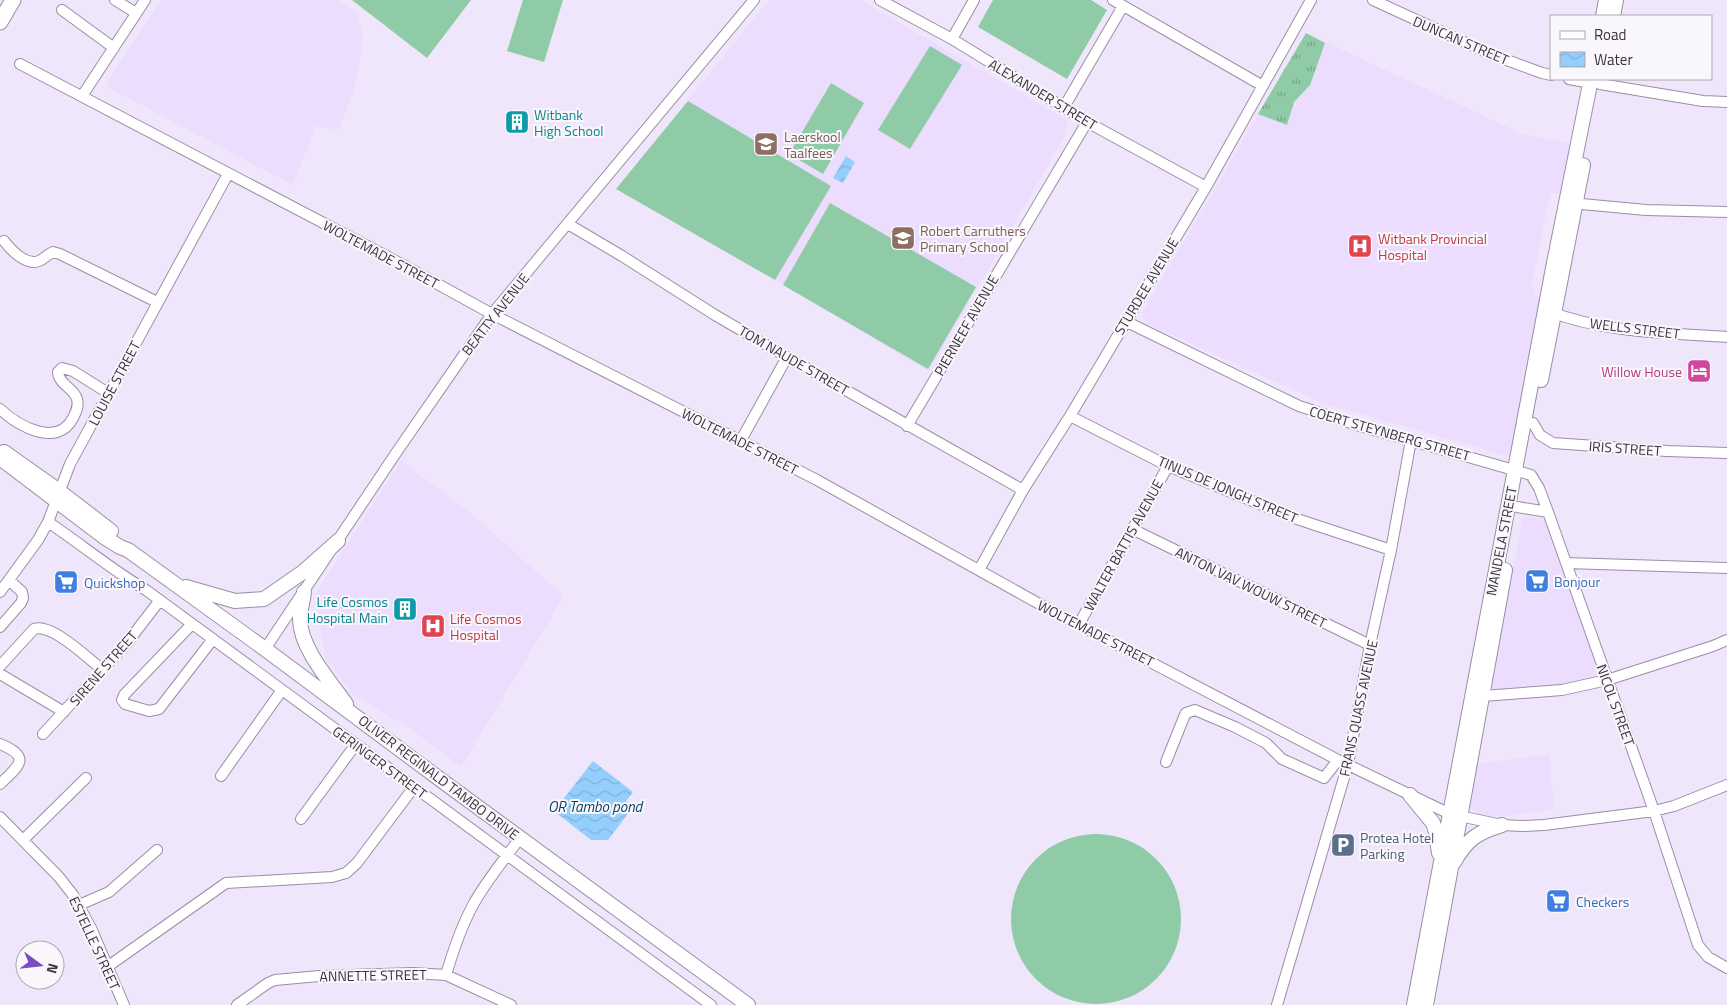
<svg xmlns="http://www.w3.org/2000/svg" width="1727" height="1005" font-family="'Titillium Web',sans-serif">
  <defs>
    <pattern id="grass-tufts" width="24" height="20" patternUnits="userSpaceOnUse" patternTransform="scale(1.25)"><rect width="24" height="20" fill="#8fcba6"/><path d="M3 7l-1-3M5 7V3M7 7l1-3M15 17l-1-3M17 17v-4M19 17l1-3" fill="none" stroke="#76a588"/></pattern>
    <pattern id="water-waves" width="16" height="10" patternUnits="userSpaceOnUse" patternTransform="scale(1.25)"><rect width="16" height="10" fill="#94cefd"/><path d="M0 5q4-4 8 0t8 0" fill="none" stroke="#80b1da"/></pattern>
  </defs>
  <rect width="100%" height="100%" fill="#f0e6fb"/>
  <path fill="#ecddfe" d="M161 0H337L358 13 363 39 355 86 339 130 316 126 293 185 109 88 108 80Z
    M769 0H860L1067 120V132L929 372 775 280 616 189Z
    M1306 33 1525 135 1571 143 1562 194 1550 193 1532 285 1535 295 1543 300 1512 457 1322 403 1146 323 1142 313Z
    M401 461 468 511 564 596 461 767 412 730 351 693 325 656 315 594Z
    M1523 517 1548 520 1601 670 1599 676 1595 680 1501 693 1494 690 1491 685Z
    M1549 754 1554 809 1506 816 1478 815 1469 806 1476 764Z"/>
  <path fill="url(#grass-tufts)" d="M1306 33 1325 43 1310 85 1294 102 1287 125 1258 114Z"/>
  <path fill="#8fcba6" d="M352 0H471L427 58Z
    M523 0H563L544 62 507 51Z
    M993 0H1091L1107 10 1067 79 978 27Z
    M930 46 962 65 910 149 878 130Z
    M831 83 864 103 823 174 789 154Z
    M688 101 831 186 775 280 616 189Z
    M830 203 976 287 928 369 783 285Z
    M1011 919a85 85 0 1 1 170 0a85 85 0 1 1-170 0Z"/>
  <path fill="url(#water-waves)" d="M846 156 855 162 843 183 833 178Z
    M593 761 633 792 626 801 633 807 608 840H591L554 811Z"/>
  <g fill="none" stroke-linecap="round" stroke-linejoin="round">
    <defs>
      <path id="minor" d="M115 0 136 13
        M880 0 952 39 1087 122 1206 187
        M1113 0 1263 86
        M1373 0 1488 53 1542 73 1551 75
        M62 10 114 48
        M952 39 974 0
        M20 64 394 260 492 314 817 480 1043 606 1338 760 1450 814 1502 825 1522 826 1544 825 1654 811 1674 806 1727 785
        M1569 79 1591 83
        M1600 84 1703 101 1727 102
        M82 96 145 0
        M1064 107 1123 6
        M1571 203 1646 210 1727 212
        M568 224 622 256 715 315 787 357 1023 490
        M4 241C11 250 26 266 39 261 44 259 48 254 53 252L60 254 157 302
        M1548 311C1605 333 1667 333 1727 337
        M1125 321 1299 406 1360 426 1531 475 1539 488 1548 512 1654 811 1698 945 1708 957 1727 968
        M0 409C17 425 57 449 73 418 76 412 79 406 77 399 74 388 59 385 58 372L62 368 73 371 108 393
        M1070 416 1168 466 1291 517 1391 550
        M1533 423 1540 435 1553 443 1667 451 1727 453
        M907 426 1087 122
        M740 442 787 357
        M1517 507 1548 512
        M48 522C81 544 112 570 146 590L711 1005
        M1132 529 1370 645
        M1566 563 1727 568
        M979 570 1023 490 1070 416 1206 187 1311 0
        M0 592 38 540 48 522 70 464 228 174
        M192 624 124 695 122 700 125 704 149 711 159 709 213 639
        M1079 624 1168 466
        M0 627 21 603 23 598 22 592 9 580
        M265 649 396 453 492 314 754 0
        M0 666 34 629C52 623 87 658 102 669
        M0 674 64 712
        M1476 695 1483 696 1562 690 1607 680 1713 646 1727 640
        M43 734 127 643 160 600
        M0 744C32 757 19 766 0 784
        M1166 762 1184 717 1186 713 1195 710 1235 727 1266 743 1282 759 1324 778 1338 760
        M221 776 282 690
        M0 817 59 877 73 895 91 928 124 1005
        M301 819 356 744
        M23 840 86 778
        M79 905 109 892 157 850
        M107 967 226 883 332 877 346 873 357 863 414 787
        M446 975C453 951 461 927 473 905 486 881 504 860 520 838
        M237 1005 268 983 275 980 319 976 413 973 446 975 511 1005
        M1277 1005 1348 764 1370 645 1391 550 1411 440"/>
      <path id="major" d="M1603 16 1606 0
        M1613 16 1616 0
        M1541 380 1583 165
        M4 452 59 491 111 531
        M0 458 104 537 120 547 128 550 265 649 445 783 748 1005
        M186 587 235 601 264 599 303 572 338 541
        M304 592C303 601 300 611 300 619 300 648 330 681 346 704
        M1410 795 1433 823 1436 832 1439 853
        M1454 862C1467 839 1478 832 1502 825
        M1414 1005 1553 268 1591 79
        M1426 1005 1505 570"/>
      <path id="highway" d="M0 22 13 0"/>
    </defs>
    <use href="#minor" stroke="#998ea5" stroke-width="12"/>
    <use href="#major" stroke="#998ea5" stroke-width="16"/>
    <use href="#highway" stroke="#998ea5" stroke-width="17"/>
    <use href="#minor" stroke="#fff" stroke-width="10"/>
    <use href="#major" stroke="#fff" stroke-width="14"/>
    <use href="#highway" stroke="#fff" stroke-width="15"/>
  </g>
  <defs>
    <symbol id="building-square" viewBox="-11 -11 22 22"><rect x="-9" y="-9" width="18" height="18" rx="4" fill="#0f9aa8" stroke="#faf7fc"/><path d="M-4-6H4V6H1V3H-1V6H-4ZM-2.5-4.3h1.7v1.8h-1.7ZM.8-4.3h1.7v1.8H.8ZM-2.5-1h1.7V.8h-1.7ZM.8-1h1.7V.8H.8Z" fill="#fff"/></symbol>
    <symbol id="school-square" viewBox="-11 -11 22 22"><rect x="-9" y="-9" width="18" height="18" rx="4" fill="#8d6e63" stroke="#faf7fc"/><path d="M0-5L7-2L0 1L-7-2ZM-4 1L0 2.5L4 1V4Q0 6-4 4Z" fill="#fff"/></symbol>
    <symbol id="hospital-square" viewBox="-11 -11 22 22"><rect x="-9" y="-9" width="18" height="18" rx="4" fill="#e0444e" stroke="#faf7fc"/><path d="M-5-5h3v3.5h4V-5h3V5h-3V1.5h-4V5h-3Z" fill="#fff"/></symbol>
    <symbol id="hotel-square" viewBox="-11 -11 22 22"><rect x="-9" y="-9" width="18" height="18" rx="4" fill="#d1479c" stroke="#faf7fc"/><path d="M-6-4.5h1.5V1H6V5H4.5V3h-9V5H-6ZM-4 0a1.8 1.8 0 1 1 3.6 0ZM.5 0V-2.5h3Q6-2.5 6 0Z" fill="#fff"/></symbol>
    <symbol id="supermarket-square" viewBox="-11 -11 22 22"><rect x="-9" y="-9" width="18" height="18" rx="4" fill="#3f7fe0" stroke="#faf7fc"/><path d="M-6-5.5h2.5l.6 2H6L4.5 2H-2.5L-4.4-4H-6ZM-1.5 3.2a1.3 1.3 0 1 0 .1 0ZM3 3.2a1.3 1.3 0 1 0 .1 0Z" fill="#fff"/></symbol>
    <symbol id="parking-square" viewBox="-11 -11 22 22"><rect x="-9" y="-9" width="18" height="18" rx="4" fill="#5c6f8a" stroke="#faf7fc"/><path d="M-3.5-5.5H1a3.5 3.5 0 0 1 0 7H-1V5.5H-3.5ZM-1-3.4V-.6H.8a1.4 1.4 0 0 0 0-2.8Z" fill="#fff"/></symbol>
  </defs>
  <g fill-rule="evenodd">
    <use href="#building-square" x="503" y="108" width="28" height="28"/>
    <use href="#school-square" x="752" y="130" width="28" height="28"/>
    <use href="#school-square" x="889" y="224" width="28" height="28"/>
    <use href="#hospital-square" x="1346" y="232" width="28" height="28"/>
    <use href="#hotel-square" x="1685" y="357" width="28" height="28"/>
    <use href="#supermarket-square" x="1523" y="567" width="28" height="28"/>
    <use href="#supermarket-square" x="52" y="568" width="28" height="28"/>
    <use href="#building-square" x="391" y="595" width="28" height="28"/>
    <use href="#hospital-square" x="419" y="612" width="28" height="28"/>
    <use href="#parking-square" x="1329" y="831" width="28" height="28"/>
    <use href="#supermarket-square" x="1544" y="887" width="28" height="28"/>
  </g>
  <g text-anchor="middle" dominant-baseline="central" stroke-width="4" stroke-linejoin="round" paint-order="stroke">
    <g font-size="14" fill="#38333d" stroke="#faf7fc">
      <text transform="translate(1461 40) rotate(23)">DUNCAN STREET</text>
      <text transform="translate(1043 94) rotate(31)">ALEXANDER STREET</text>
      <text transform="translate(381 254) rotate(28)">WOLTEMADE STREET</text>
      <text transform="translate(1146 286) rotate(-59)">STURDEE AVENUE</text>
      <text transform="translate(495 314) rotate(-52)">BEATTY AVENUE</text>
      <text transform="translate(966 325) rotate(-60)">PIERNEEF AVENUE</text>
      <text transform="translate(1635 328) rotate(7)">WELLS STREET</text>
      <text transform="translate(794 360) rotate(30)">TOM NAUDE STREET</text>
      <text transform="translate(114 383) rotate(-62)">LOUISE STREET</text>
      <text transform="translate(1390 433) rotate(16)">COERT STEYNBERG STREET</text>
      <text transform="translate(740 441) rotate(27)">WOLTEMADE STREET</text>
      <text transform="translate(1625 448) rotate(4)">IRIS STREET</text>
      <text transform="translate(1228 489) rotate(23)">TINUS DE JONGH STREET</text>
      <text transform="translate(1501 541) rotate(-79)">MANDELA STREET</text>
      <text transform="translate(1123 545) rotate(-61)">WALTER BATTIS AVENUE</text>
      <text transform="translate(1251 587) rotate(26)">ANTON VAV WOUW STREET</text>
      <text transform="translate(1096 633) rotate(27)">WOLTEMADE STREET</text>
      <text transform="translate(103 668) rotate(-49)">SIRENE STREET</text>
      <text transform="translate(1616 705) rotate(70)">NICOL STREET</text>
      <text transform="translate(1358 708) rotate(-78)">FRANS QUASS AVENUE</text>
      <text transform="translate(380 762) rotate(36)">GERINGER STREET</text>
      <text transform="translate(439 777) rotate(37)">OLIVER REGINALD TAMBO DRIVE</text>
      <text transform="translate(95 943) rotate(65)">ESTELLE STREET</text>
      <text transform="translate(373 975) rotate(-1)">ANNETTE STREET</text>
    </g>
    <g font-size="14" fill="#0d838f" stroke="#faf7fc" text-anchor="start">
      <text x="534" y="114">Witbank<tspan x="534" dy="16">High School</tspan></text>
      <text x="388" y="601" text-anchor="end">Life Cosmos<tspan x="388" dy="16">Hospital Main</tspan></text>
    </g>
    <g font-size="14" fill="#785e54" stroke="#faf7fc" text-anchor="start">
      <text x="784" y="136">Laerskool<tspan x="784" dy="16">Taalfees</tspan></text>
      <text x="920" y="230">Robert Carruthers<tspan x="920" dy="16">Primary School</tspan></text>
    </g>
    <g font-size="14" fill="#be3a42" stroke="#faf7fc" text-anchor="start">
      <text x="1378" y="238">Witbank Provincial<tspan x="1378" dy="16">Hospital</tspan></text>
      <text x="450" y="618">Life Cosmos<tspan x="450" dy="16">Hospital</tspan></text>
    </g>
    <g font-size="14" fill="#b23c85" stroke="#faf7fc" text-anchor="end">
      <text x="1682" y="371">Willow House</text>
    </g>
    <g font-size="14" fill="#366cbe" stroke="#faf7fc" text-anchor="start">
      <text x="1554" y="581">Bonjour</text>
      <text x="84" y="582">Quickshop</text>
      <text x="1576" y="901">Checkers</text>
    </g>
    <g font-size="14" fill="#4e5e75" stroke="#faf7fc" text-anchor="start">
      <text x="1360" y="837">Protea Hotel<tspan x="1360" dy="16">Parking</tspan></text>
    </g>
    <g font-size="15" font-style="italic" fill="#074368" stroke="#faf7fc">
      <text x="595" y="806">OR Tambo pond</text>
    </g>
  </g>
  <rect x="1550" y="15" width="162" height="65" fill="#faf7fc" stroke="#aca9b0"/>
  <rect x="1560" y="31" width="25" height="8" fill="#ffffff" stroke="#aca9b0"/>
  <text x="1594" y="40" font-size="15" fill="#38333d">Road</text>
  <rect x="1560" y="52" width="25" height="15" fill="url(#water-waves)" stroke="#aca9b0"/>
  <text x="1594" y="65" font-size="15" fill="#38333d">Water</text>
  <g transform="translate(40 965) rotate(105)"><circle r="24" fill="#faf7fc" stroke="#aca9b0"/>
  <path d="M0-4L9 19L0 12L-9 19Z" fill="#7a4bc3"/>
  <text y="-8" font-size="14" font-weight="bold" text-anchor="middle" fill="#38333d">N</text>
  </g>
</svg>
